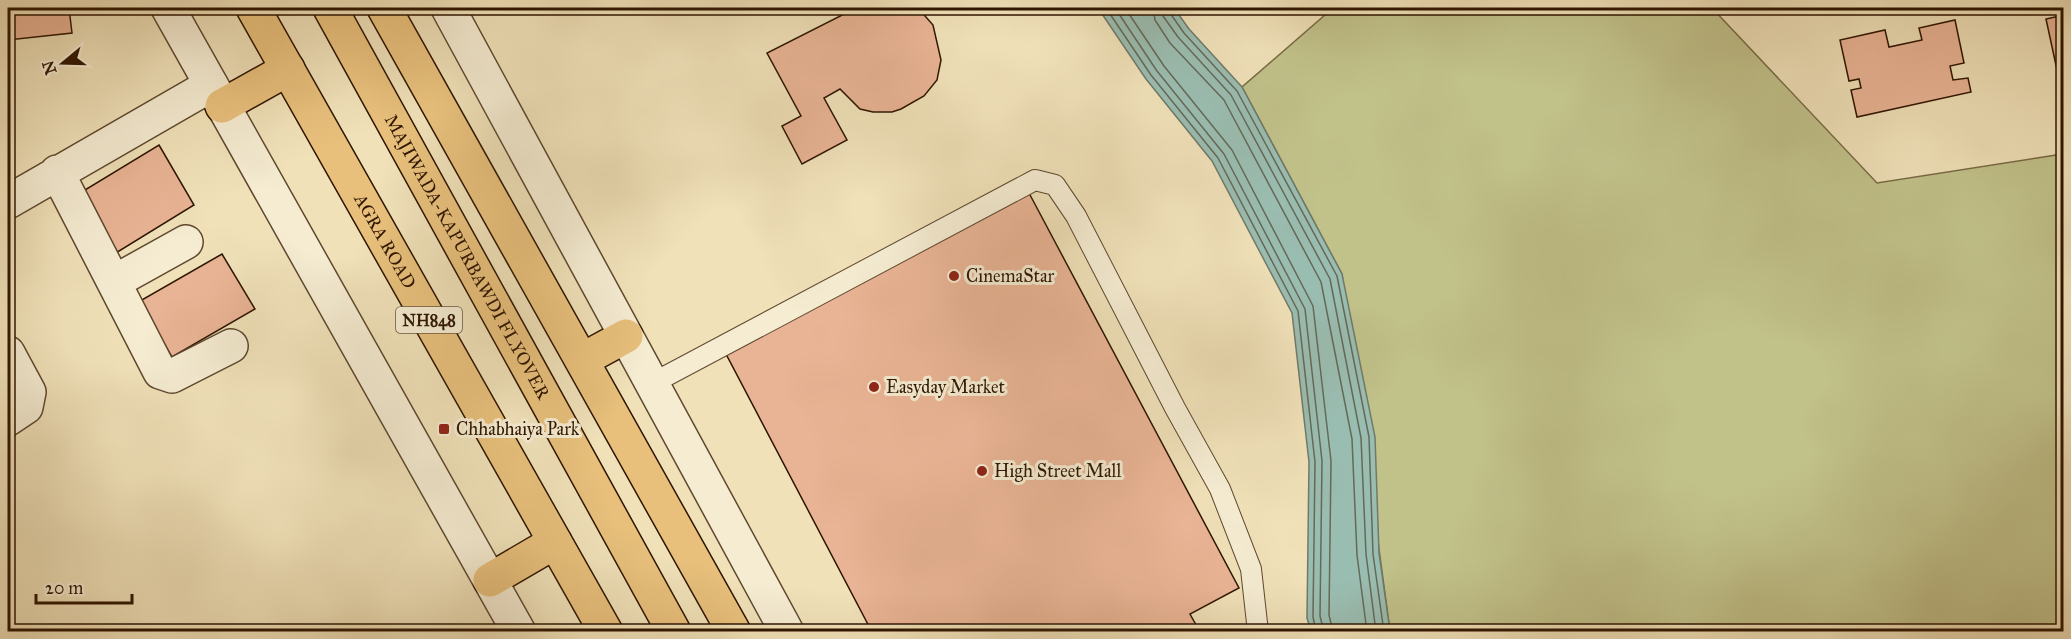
<svg xmlns="http://www.w3.org/2000/svg" width="2071" height="639" font-family="'IM FELL Great Primer',serif">
  <rect width="100%" height="100%" fill="#f0e1b9"/>
  <filter id="stains"><feTurbulence type="fractalNoise" baseFrequency=".00333" numOctaves="4"/><feColorMatrix values="0 0 0 0 .2 0 0 0 0 .09 0 0 0 0 .02 0 0 0 .5 -.17"/></filter>
  <radialGradient id="worn" r=".72"><stop offset=".6" stop-color="#630" stop-opacity="0"/><stop offset="1" stop-color="#630" stop-opacity=".3"/></radialGradient>
  <path fill="#c1c18a" stroke="#786b45" stroke-width="1.5" d="M1333 8H1712L1877 183 2063 154V631H1390L1342 274 1242 87Z"/>
  <path fill="#9abdb1" stroke="#6f7a6a" stroke-width="1.5" d="M1098 8H1174L1189 29 1242 87 1342 274 1375 437 1379 553 1390 631H1311L1307 618 1309 462 1292 313 1212 161 1146 79Z"/>
  <g fill="none" stroke-linecap="round" stroke-linejoin="round">
    <path stroke="#646958" stroke-width="1.5" d="M1106 8 1151 75 1218 158 1298 311 1315 462 1313 617 1316 632
      M1115 8 1157 71 1224 154 1305 309 1322 461 1320 616 1324 632
      M1125 8 1164 66 1232 150 1313 306 1331 461 1329 615 1333 632
      M1153 8 1155 20 1170 43 1224 100 1321 282 1352 439 1357 555 1367 632
      M1162 8 1163 16 1178 37 1231 95 1330 279 1361 438 1366 554 1376 632
      M1169 8 1170 13 1184 33 1237 91 1337 276 1369 437 1373 554 1384 632"/>
  </g>
  <path fill="#e9b495" stroke="#2e1500" stroke-width="1.5" d="M8 8H69L72 33 8 40Z
    M856 8H918L933 25 941 60 937 80 924 96 901 109 892 112H873L860 109 840 89 824 98 847 140 802 164 782 126 801 116 767 53Z
    M2064 15V93H2062L2046 19Z
    M1955 20 1964 63 1950 66 1953 80 1968 78 1971 92 1857 117 1851 90 1861 88 1859 79 1849 81 1840 40 1885 30 1889 47 1922 40 1919 28Z
    M159 145 194 205 111 256 75 196Z
    M1029 193 1239 588 1190 614 1200 632H872L726 354Z
    M222 254 255 309 172 357 140 301Z"/>
  <g fill="none" stroke-linecap="round" stroke-linejoin="round">
    <defs>
      <path id="service" d="M653 383 1035 180 1055 185 1076 216 1175 408 1220 489 1251 569 1258 632"/>
      <path id="minor" d="M57 172 160 372 172 376 231 346
        M8 202 211 85
        M114 282 186 242
        M8 353 29 392 26 407 8 419"/>
      <path id="tertiary" d="M168 8 519 632
        M448 8 787 632"/>
      <g id="trunk">
        <path id="s1" d="M253 8 606 632"/>
        <path id="s2" d="M330 8 674 632"/>
        <path d="M384 8 734 632"/>
        <path d="M222 106 288 69"/>
        <path d="M582 360 626 336"/>
        <path d="M490 580 555 542"/>
      </g>
    </defs>
    <use href="#service" stroke="#5e482e" stroke-width="22"/>
    <use href="#minor" stroke="#5e482e" stroke-width="36"/>
    <use href="#tertiary" stroke="#5e482e" stroke-width="36"/>
    <use href="#trunk" stroke="#2e1500" stroke-width="36"/>
    <use href="#service" stroke="#f5ecd2" stroke-width="20"/>
    <use href="#minor" stroke="#f5ecd2" stroke-width="33"/>
    <use href="#tertiary" stroke="#f5ecd2" stroke-width="33"/>
    <use href="#trunk" stroke="#e8c07c" stroke-width="33"/>
  </g>
  <g fill="#8f2418" stroke="#f5ecd2" stroke-width="2">
    <circle cx="954" cy="276" r="6"/>
    <circle cx="874" cy="387" r="6"/>
    <rect x="438" y="423" width="12" height="12" rx="3"/>
    <circle cx="982" cy="471" r="6"/>
  </g>
  <g text-anchor="middle" dominant-baseline="central" stroke-width="6" stroke-linejoin="round" paint-order="stroke">
    <rect fill="#f5ecd2" stroke="#6a563f" stroke-width="1.5" x="396" y="307" width="66" height="26" rx="4.5"/>
    <g font-size="16" font-weight="bold" fill="#2e1500">
      <text x="429" y="320">NH848</text>
    </g>
    <g font-size="18" fill="#2e1500" stroke="#f5ecd2">
      <text stroke="none"><textPath href="#s1" startOffset="268">AGRA ROAD</textPath></text>
      <text stroke="none"><textPath href="#s2" startOffset="284">MAJIWADA-KAPURBAWDI FLYOVER</textPath></text>
    </g>
    <g font-size="18" fill="#2e1500" stroke="#f5ecd2" text-anchor="start">
      <text x="966" y="276">CinemaStar</text>
      <text x="886" y="387">Easyday Market</text>
      <text x="456" y="429">Chhabhaiya Park</text>
      <text x="994" y="471">High Street Mall</text>
    </g>
  </g>
  <rect width="2071" height="639" fill="none" stroke="#f0e1b9" stroke-width="30"/>
  <rect x="9" y="9" width="2053" height="621" fill="none" stroke="#2e1500" stroke-width="3"/>
  <rect x="15" y="15" width="2041" height="609" fill="none" stroke="#2e1500" stroke-width="1.5"/>
  <g transform="translate(63 63) rotate(251)" stroke="#f5ecd2" stroke-width="4.5" paint-order="stroke">
  <path d="M0-4.5L10 22L0 15L-10 22Z" fill="#2e1500"/>
  <text y="-9" font-size="16" font-weight="bold" text-anchor="middle" fill="#2e1500">N</text>
  </g>
  <path d="M36 594v9h96v-9" fill="none" stroke="#2e1500" stroke-width="3"/>
  <text x="45" y="594" font-size="18" fill="#2e1500" stroke="#f5ecd2" stroke-width="4.5" paint-order="stroke">20 m</text>
  <rect width="100%" height="100%" filter="url(#stains)"/>
  <rect width="100%" height="100%" fill="url(#worn)"/>
</svg>
